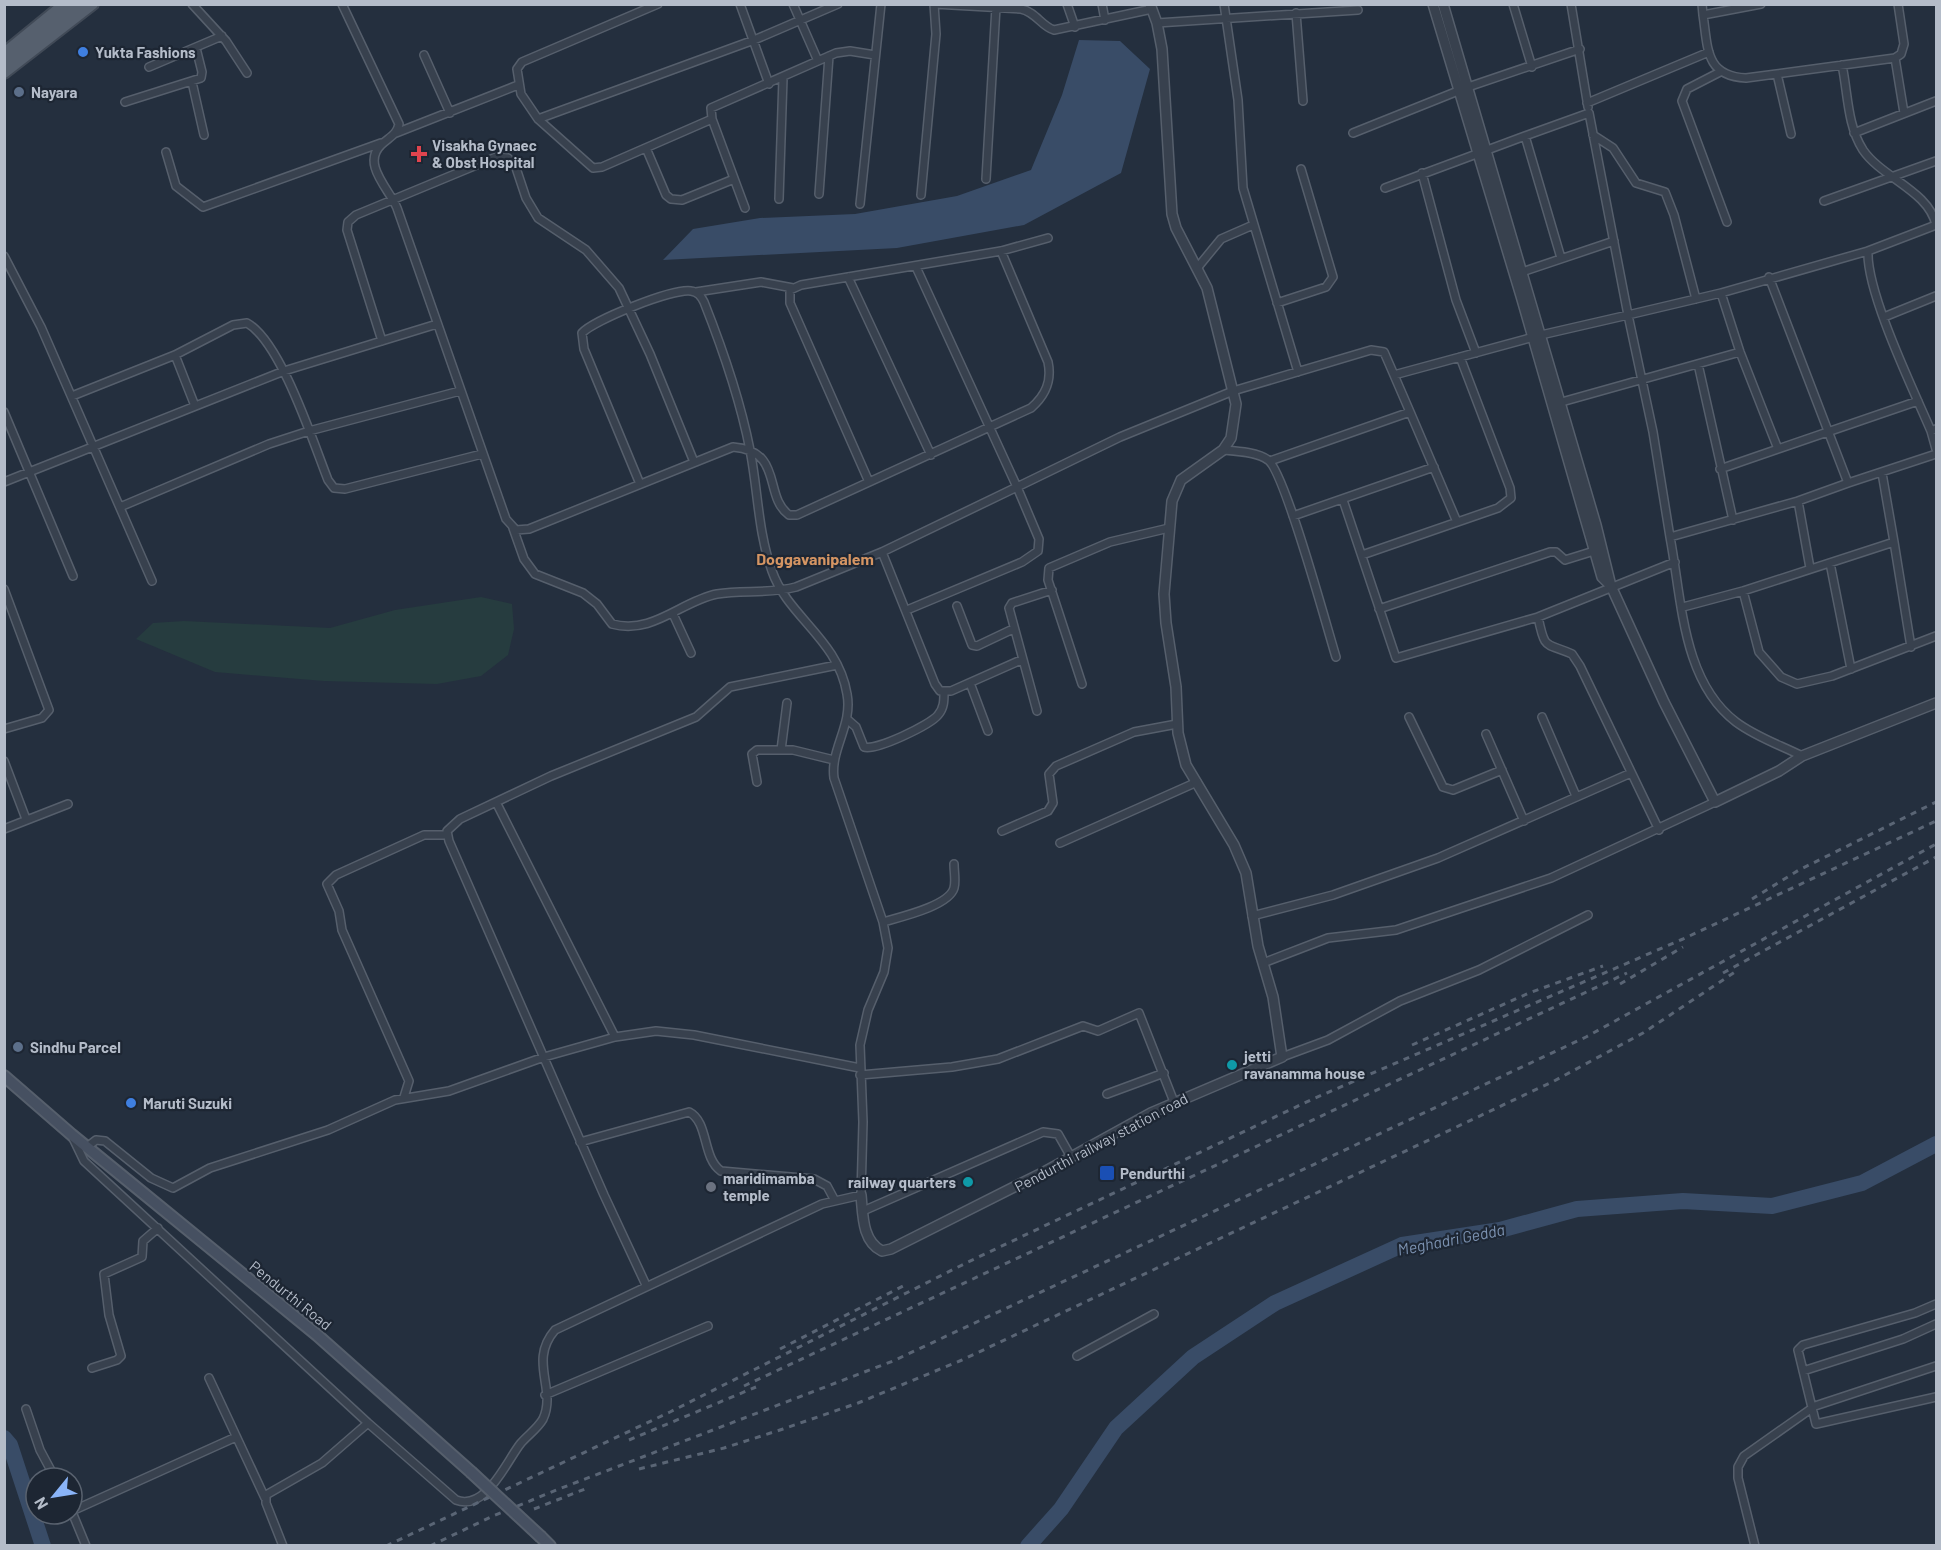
<svg xmlns="http://www.w3.org/2000/svg" width="1941" height="1550" font-family="Barlow,sans-serif">
  <rect width="100%" height="100%" fill="#242f3e"/>
  <path fill="#263c3f" d="M481 597 512 604 514 629 508 655 481 676 437 684 324 681 215 672 136 639 153 623 184 621 330 628 395 610Z"/>
  <path fill="#394c67" d="M1079 40 1120 41 1150 69 1121 173 1024 225 897 248 663 260 693 229 760 218 855 214 957 196 1031 170 1062 95Z"/>
  <g fill="none" stroke-linecap="round" stroke-linejoin="round">
    <path stroke="#394c67" stroke-width="16" d="M4 1438 10 1445 43 1546
      M1028 1546 1061 1509 1116 1428 1193 1357 1275 1303 1402 1245 1500 1230 1577 1209 1683 1201 1772 1206 1862 1183 1936 1144"/>
    <defs>
      <path id="minor" d="M192 4 226 41 247 73
        M342 4 399 124C397 135 389 137 381 145 361 164 390 190 397 208L506 519 516 530 529 529 733 447C784 451 763 496 789 515H797L1031 408C1046 395 1052 381 1048 362L1001 251
        M658 4 522 62 517 69 521 94 538 119 593 168 602 167 712 119
        M740 4 769 84
        M793 4 818 61
        M934 4 1021 9C1036 12 1041 26 1054 30L1152 9
        M1067 4 1075 27
        M1102 4 1105 20
        M1224 4 1238 100 1243 188 1298 372
        M1513 4 1532 67
        M1571 4 1588 107
        M1702 4 1703 15 1761 4
        M1296 13 1303 101
        M1703 15C1708 48 1705 76 1746 78L1895 58 1901 54 1904 44 1898 4
        M1157 23 1358 10
        M424 55 450 113
        M1895 58 1904 113
        M1842 65C1848 93 1847 125 1863 150 1882 178 1929 191 1936 225
        M149 67 222 36
        M1720 72 1687 89 1682 101 1727 222
        M1777 74 1791 134
        M192 82 204 135
        M125 102 201 78 202 72 196 48
        M1587 103 1709 52
        M538 119 754 40 838 4
        M396 133 518 85
        M1353 133 1468 87 1580 49
        M1854 133 1936 101
        M1593 135 1613 148 1636 183 1665 192 1674 215 1696 299
        M1525 136 1589 113 1628 315 1721 293
        M646 148 666 195 671 199 682 200 734 179
        M166 152 176 186 203 207 381 143
        M1422 173 1456 300 1476 353
        M986 179 996 7
        M1385 188 1525 136 1561 258
        M819 194 829 56
        M921 195 936 34 934 4
        M779 199 783 78
        M1824 201 1936 161
        M860 204 881 4
        M745 208 712 119 711 108 836 53 850 51 875 55
        M1868 251C1866 292 1913 389 1931 431L1936 429
        M4 256 41 327 152 581
        M916 267 1017 487 1120 437 1233 391 1371 350 1384 352 1394 375 1541 335 1628 315 1653 432 1670 537
        M1198 267 1221 239 1253 225
        M1522 272 1614 241
        M848 277 931 455
        M1769 277 1848 483 1798 501 1810 568
        M696 292 761 282 793 288
        M1277 303 1326 287 1333 277 1301 169
        M1884 317 1936 296
        M382 341 347 230 348 222 356 215 496 157 508 158 516 168 526 198 538 218 586 250 619 288 650 354 694 462
        M175 355 195 406
        M1698 364 1733 520
        M72 396 175 355 233 325 247 323C281 342 313 442 328 480L334 488 345 489 482 454
        M1918 401 1778 449 1740 352 1721 293 1868 251 1936 225
        M1558 403 1740 352
        M4 412 73 576
        M1410 412 1457 522
        M1931 431 1936 449
        M1223 450C1236 451 1258 452 1268 460 1285 472 1327 628 1336 657
        M1270 461 1410 412 1394 375
        M1720 469 1778 449
        M1882 473 1894 542
        M4 482 284 371 437 324
        M869 482 790 303V290L801 285 1001 251 1048 238
        M1848 483 1936 454
        M1343 500 1396 658 1538 617 1675 562
        M1798 501 1670 537C1682 600 1682 681 1736 722 1756 737 1780 745 1802 756
        M120 507 269 444 309 431 460 391
        M1293 516 1434 467
        M513 528 524 559 535 574 583 593 597 604 612 624C653 635 681 601 717 594 743 590 770 594 796 587L882 552 1017 487 1039 539 1038 551 1022 562 907 610
        M882 552 935 684 940 691H951L1021 660
        M1362 555 1498 508 1511 498 1510 488 1460 357
        M1830 563 1851 669
        M4 589 49 710 42 718 4 729
        M1743 591 1759 652 1781 677 1797 684 1832 676 1936 636
        M957 606 972 645 977 646 1013 629
        M1683 607 1743 591 1894 542 1911 647
        M1379 609 1550 552H1556L1565 560 1594 551
        M673 614 691 653
        M1538 617C1545 651 1545 642 1572 654L1580 666 1659 830
        M970 683 988 731
        M1082 684 1048 580 1049 568 1110 542 1169 528
        M1037 711 1009 608 1012 603 1052 590
        M1409 717 1443 787 1453 790 1502 770
        M1542 717 1576 796
        M848 720 856 727 864 747C876 751 930 725 938 715 944 708 944 701 944 692
        M1486 734 1524 821
        M781 750 787 703
        M4 761 26 819
        M757 782 752 754 757 750H793L834 760
        M496 802 615 1037
        M4 829 68 804
        M1002 831 1048 811 1053 803 1049 774 1056 766 1134 732 1177 724
        M1060 843 1197 782
        M1252 916 1333 895 1438 858 1631 773
        M883 922C900 917 949 906 954 888 956 881 954 872 954 864
        M1263 963 1328 938 1396 930 1551 878 1715 802
        M1282 1057 1328 1040 1400 1001 1479 970 1588 915
        M860 1075 952 1067 998 1059 1083 1026 1098 1031 1139 1013 1174 1102
        M1107 1094 1164 1073
        M404 1097 409 1081 342 930 339 911 327 884 336 875 424 835H447
        M72 1136 84 1161 368 1423
        M580 1142 689 1112C709 1122 702 1158 721 1171L814 1179 827 1186 834 1199
        M87 1147 96 1140 105 1141 151 1178 173 1188 210 1168 328 1130 395 1100 449 1091 544 1057 615 1037 656 1031 694 1035 860 1068
        M863 1211 1043 1132 1058 1134 1071 1157
        M646 1285 604 1195 449 841 447 831 460 819 551 776 696 717 730 687 837 665
        M1936 1304 1915 1313 1803 1345 1798 1350 1816 1424 1936 1397
        M1077 1356 1154 1314
        M92 1368 117 1360 121 1356 109 1315 104 1274 142 1257 143 1241 158 1228
        M1803 1371 1903 1339 1936 1324
        M209 1378 265 1498
        M545 1395 708 1326
        M26 1409 40 1450 55 1478
        M72 1511 236 1437
        M72 1512 86 1546
        M283 1546 266 1503V1495L322 1463 368 1423 456 1500C486 1512 507 1460 521 1443 528 1435 538 1428 543 1419 557 1389 528 1361 555 1330L822 1204 861 1195 863 1122 860 1045 868 1010 884 972 888 948 883 922 834 778C830 749 853 725 847 694 838 639 788 617 772 571 758 533 758 490 750 450 740 399 723 350 704 302 701 296 698 292 691 291 673 288 594 320 582 333L584 349 640 484
        M1755 1546 1738 1478V1467L1744 1456 1815 1406 1936 1366"/>
      <path id="tertiary" d="M1433 4 1521 296 1602 577 1611 586
        M1443 4 1596 525 1611 586 1664 702 1715 802 1779 771 1802 756 1936 703
        M861 1195C863 1215 862 1241 882 1251L891 1249 1044 1172 1151 1113 1282 1057 1273 997 1258 946 1246 873 1234 845 1186 765 1178 733 1176 687 1166 623 1164 594 1172 501 1181 480 1223 450 1231 438 1236 404 1207 288 1176 228 1172 214 1162 49 1157 23 1150 4"/>
      <path id="secondary" d="M4 1076 72 1135 317 1335 471 1472
        M541 1537 550 1546"/>
      <path id="primary" d="M4 53 64 4
        M4 63 79 4
        M4 73 93 4"/>
    </defs>
    <use href="#minor" stroke="#565f6c" stroke-width="10"/>
    <use href="#tertiary" stroke="#565f6c" stroke-width="12"/>
    <use href="#secondary" stroke="#565f6c" stroke-width="14"/>
    <use href="#primary" stroke="#414a57" stroke-width="14"/>
    <use href="#minor" stroke="#38414e" stroke-width="7"/>
    <use href="#tertiary" stroke="#38414e" stroke-width="9"/>
    <use href="#secondary" stroke="#465061" stroke-width="10"/>
    <use href="#primary" stroke="#56606e" stroke-width="10"/>
    <path stroke="#5a6575" stroke-width="3" stroke-dasharray="6 6" stroke-linecap="butt" d="M1752 899 1799 870 1936 802
      M1723 973 1936 857
      M1620 984 1683 947
      M1412 1045 1529 993 1603 966
      M780 1349 905 1285
      M744 1386 1627 973
      M629 1440 756 1387
      M639 1469 724 1448 783 1429 858 1403 962 1360 1554 1081 1643 1033 1735 972
      M534 1509 585 1489
      M386 1546 670 1412 968 1262 1315 1098 1683 939 1936 821
      M430 1546 493 1516 559 1489 893 1361 1206 1215 1586 1037 1936 844"/>
    <defs>
      <path id="secondary-bridge" d="M471 1472 541 1537"/>
    </defs>
    <use href="#secondary-bridge" stroke="#565f6c" stroke-width="14" stroke-linecap="butt"/>
    <use href="#secondary-bridge" stroke="#465061" stroke-width="10"/>
  </g>
  <g fill="#3f7fe0" stroke="#1d2633" stroke-width="2">
    <circle cx="83" cy="52" r="6"/>
    <circle cx="131" cy="1103" r="6"/>
  </g>
  <g fill="#5c6f8a" stroke="#1d2633" stroke-width="2">
    <circle cx="19" cy="92" r="6"/>
    <circle cx="18" cy="1047" r="6"/>
  </g>
  <path fill="#e0444e" stroke="#1d2633" stroke-width="2" d="M416 145h6v6h6v6h-6v6h-6v-6h-6v-6h6z"/>
  <g fill="#0f9aa8" stroke="#1d2633" stroke-width="2">
    <circle cx="1232" cy="1065" r="6"/>
    <circle cx="968" cy="1182" r="6"/>
  </g>
  <rect fill="#1a4fb4" stroke="#1d2633" stroke-width="2" x="1099" y="1165" width="16" height="16" rx="3"/>
  <circle fill="#6b7280" stroke="#1d2633" stroke-width="2" cx="711" cy="1187" r="6"/>
  <g text-anchor="middle" dominant-baseline="central" stroke-width="4.5" stroke-linejoin="round" paint-order="stroke">
    <g font-size="15" font-weight="bold" fill="#b4bcc9" stroke="#1d2633" text-anchor="start">
      <text x="95" y="52">Yukta Fashions</text>
      <text x="31" y="92">Nayara</text>
      <text x="432" y="145">Visakha Gynaec<tspan x="432" dy="17">&amp; Obst Hospital</tspan></text>
      <text x="30" y="1047">Sindhu Parcel</text>
      <text x="1244" y="1056">jetti<tspan x="1244" dy="17">ravanamma house</tspan></text>
      <text x="143" y="1103">Maruti Suzuki</text>
      <text x="1120" y="1173">Pendurthi</text>
      <text x="723" y="1178">maridimamba<tspan x="723" dy="17">temple</tspan></text>
      <text x="956" y="1182" text-anchor="end">railway quarters</text>
    </g>
    <g font-size="15" fill="#b4bcc9" stroke="#1d2633">
      <text transform="translate(1101 1142) rotate(-28)">Pendurthi railway station road</text>
      <text transform="translate(291 1295) rotate(39)">Pendurthi Road</text>
    </g>
    <g font-size="16" font-weight="bold" fill="#d59563" stroke="#1d2633">
      <text x="815" y="558">Doggavanipalem</text>
    </g>
    <g font-size="16" font-style="italic" fill="#7c92b1" stroke="#1d2633">
      <text transform="translate(1451 1239) rotate(-11)">Meghadri Gedda</text>
    </g>
  </g>
  <rect width="1941" height="1550" fill="none" stroke="#b4bcc9" stroke-width="12"/>
  <g transform="translate(54 1496) rotate(240)"><circle r="28" fill="#1d2633" stroke="#59626f" stroke-width="1.5"/>
  <path d="M0-4.5L10 22L0 15L-10 22Z" fill="#8ab4f8"/>
  <text y="-9" font-size="16" font-weight="bold" text-anchor="middle" fill="#b4bcc9">N</text>
  </g>
</svg>
